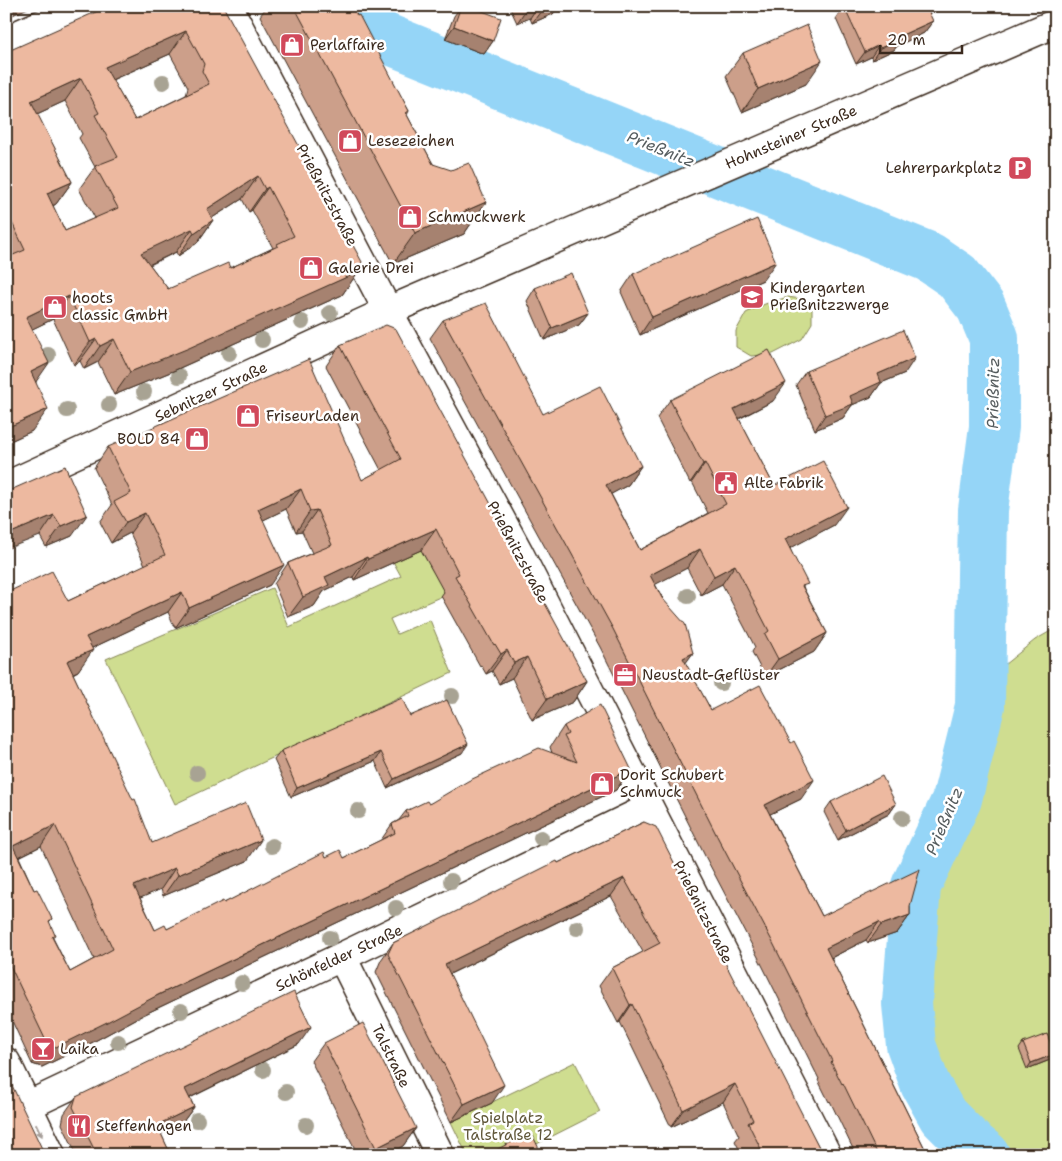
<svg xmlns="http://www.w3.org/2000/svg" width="1062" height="1161" font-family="'Shantell Sans',sans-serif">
  <rect width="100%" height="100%" fill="#fff"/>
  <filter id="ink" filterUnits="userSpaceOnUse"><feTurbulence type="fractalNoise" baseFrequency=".02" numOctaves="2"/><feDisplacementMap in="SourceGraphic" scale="10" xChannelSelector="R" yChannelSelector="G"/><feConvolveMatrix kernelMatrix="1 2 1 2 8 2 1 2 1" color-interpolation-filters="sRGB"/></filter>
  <g filter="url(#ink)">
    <path fill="#cfdd90" stroke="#858457" d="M788 297 801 299 812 308V323L802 339 773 354 751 356 736 347V331L746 313 765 304Z
      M413 524 422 551 432 570 449 593 390 619 397 634 430 620 452 673 175 804 106 659 272 588 289 627 401 576 380 538Z
      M1056 628V1155H995L948 1111 923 1057 920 955 928 883 963 807 999 669 1035 640Z
      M575 1062 600 1112 515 1155H467L451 1122Z"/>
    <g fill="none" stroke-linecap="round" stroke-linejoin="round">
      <path stroke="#95d5f7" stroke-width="50" d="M343 6 383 37 929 257 957 276 981 307 994 338V427L983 510 980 706 957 799 916 886 907 1004 911 1045 925 1084 943 1116 970 1143 985 1155"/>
      <defs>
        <path id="street" d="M228 6 388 311 519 553 827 1155
          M6 486 388 311 1056 23
          M342 957 440 1155
          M6 1062 51 1155
          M27 1106 358 949 649 808"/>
        <path id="secondary" d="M6 40 82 6"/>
      </defs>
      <use href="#street" stroke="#3b2a1e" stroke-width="31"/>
      <use href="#secondary" stroke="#3b2a1e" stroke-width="31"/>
      <use href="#street" stroke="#fff" stroke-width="28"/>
      <use href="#secondary" stroke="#fff" stroke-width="28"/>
    </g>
    <g fill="#a8a393">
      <circle cx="163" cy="82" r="8"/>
      <circle cx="330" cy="313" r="8"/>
      <circle cx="302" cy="322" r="8"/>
      <circle cx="262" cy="340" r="8"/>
      <circle cx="229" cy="353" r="8"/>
      <circle cx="48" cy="355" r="8"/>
      <circle cx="179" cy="376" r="8"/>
      <circle cx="144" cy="392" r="8"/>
      <circle cx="109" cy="405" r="8"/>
      <circle cx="67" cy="410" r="8"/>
      <circle cx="688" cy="596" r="8"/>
      <circle cx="721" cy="683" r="8"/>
      <circle cx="452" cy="696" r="8"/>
      <circle cx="197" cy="773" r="8"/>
      <circle cx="358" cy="811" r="8"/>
      <circle cx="902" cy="818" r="8"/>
      <circle cx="541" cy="838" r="8"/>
      <circle cx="272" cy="846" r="8"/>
      <circle cx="451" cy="881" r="8"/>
      <circle cx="396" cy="908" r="8"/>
      <circle cx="577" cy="928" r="8"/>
      <circle cx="330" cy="938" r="8"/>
      <circle cx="242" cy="983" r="8"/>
      <circle cx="181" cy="1011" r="8"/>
      <circle cx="118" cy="1042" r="8"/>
      <circle cx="263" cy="1070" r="8"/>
      <circle cx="286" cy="1092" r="8"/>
      <circle cx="197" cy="1120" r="8"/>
      <circle cx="306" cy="1125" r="8"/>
    </g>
    <path fill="#cc9f8a" stroke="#3b2a1e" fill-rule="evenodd" d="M223 6 358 272 342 295 173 371 114 395 98 362 84 369 80 361 74 365 53 319 32 329 36 382 32 431 6 443V52ZM170 54 188 87 186 95 135 120 112 80ZM65 101 82 134 79 138 95 167 79 189 95 218 65 231 53 206 56 204 72 182 37 114ZM242 199 249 212 252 210 273 248 230 268 168 289 150 265 176 252 178 256 197 243 213 220 212 218Z
      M267 6H352L409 111 407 115 433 164 486 202 464 234 393 264 260 16Z
      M461 6H469L493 41 484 54 445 39 454 16Z
      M509 6H558L553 14 532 23 530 18 517 23Z
      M844 7 933 21 924 33 897 46 894 50 872 60 871 57 856 64 836 19Z
      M743 53 806 84 742 112 726 76Z
      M633 274 763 280 640 335 621 292Z
      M535 288 588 313 579 325 544 340 527 301Z
      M443 320 543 414 641 466 628 485 611 494 640 550 708 513 692 482 690 483 657 418 670 400 773 401 739 419 774 486 834 525 790 548 804 589 827 633 814 652 765 677 752 652 755 647 722 584 701 595 687 568 655 584 693 653 685 663 711 710 801 799 770 814 822 916 910 906V915L897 933 868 943 866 940 831 958 928 1155H856L830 1101 829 1102 818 1080 819 1079 758 957 705 856 600 647 430 338Z
      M340 345 587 681 573 702 532 720 512 678 499 684 492 671 486 674 481 665 480 666 441 596 444 592 421 550 354 580 353 577 324 591 314 606 288 617 274 584 288 563 312 553 302 531 296 532 286 509 263 520 270 585 175 628 168 612 92 648 78 671 73 674 152 843 247 861 163 896 161 889 140 898 155 930 167 929 224 903 326 857 344 858 381 840 392 824 399 820 406 811 429 804 552 753 550 747 564 726 631 769 616 790 143 1015 93 1042 42 1067 32 1064 6 1008V593L68 601 145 565 130 533 111 543 100 522 112 505 94 468 108 447 362 480 381 470 326 366ZM41 846 94 959 70 972 53 938 49 922 52 919 34 890 19 857Z
      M806 371 905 373 881 383 871 397 852 405 843 418 815 430 796 385Z
      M65 466 72 536 46 547 40 536Z
      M410 716 462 753 387 788 375 761 291 797 274 760 281 751Z
      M831 802 896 804 889 814 838 840 824 812Z
      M644 822 823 1155H742L735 1141 739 1136 723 1102 671 1127 620 1022 618 1023 599 986 612 968 643 952 611 896 450 974 492 1103 451 1122 376 972 381 960 393 943 558 863Z
      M324 1043 416 1128 403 1146 387 1155H358L311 1061Z
      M1023 1043 1050 1060 1027 1069 1019 1049Z
      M299 1044 190 1098 194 1107 182 1123 161 1134 171 1155H77L62 1124 64 1114 76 1097Z"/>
    <path fill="#a68270" stroke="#3b2a1e" d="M8 6H29L28 8 6 18V9Z
      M536 6H538L530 18 517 23 525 11Z
      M551 6H558L553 14 532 23 541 11Z
      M933 21 924 33 897 46 894 50 872 60 880 48 902 35Z
      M454 26 493 41 484 54 445 39Z
      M186 31 170 54 89 90 105 67Z
      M879 45 871 57 856 64 865 52Z
      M822 61 806 84 742 112 758 89Z
      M81 78 65 101 15 124 31 101Z
      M258 176 242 199 193 230 192 229 176 252 125 276 141 253 207 209Z
      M72 182 56 204 31 216 47 193Z
      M268 187 252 210 249 212 265 189Z
      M486 202 464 234 393 264 415 233Z
      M213 220 197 243 178 256 194 233Z
      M776 262 763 280 640 335 652 317Z
      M358 272 342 295 173 371 114 395 130 372Z
      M69 296 53 319 10 340 26 317Z
      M588 313 579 325 544 340 552 328Z
      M96 339 80 361 74 365 90 342Z
      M114 339 98 362 84 369 100 346Z
      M915 358 905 373 881 383 871 397 852 405 843 418 815 430 825 415 878 374Z
      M49 363 33 386 31 372Z
      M786 383 773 401 722 427 734 409Z
      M48 409 32 431 6 443V428Z
      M705 463 692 482 690 483 703 464Z
      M641 466 628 485 593 504 606 485Z
      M301 489 286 509 243 530 258 509Z
      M847 507 834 525 772 558 785 539Z
      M317 510 302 531 296 532 310 511Z
      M145 513 130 533 111 543 126 522Z
      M54 515 40 536 6 549V535Z
      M87 515 72 536 46 547 61 526Z
      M436 529 421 550 354 580 368 559Z
      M700 549 687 568 637 594 650 575Z
      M367 557 353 577 324 591 314 606 288 617 303 597 325 577Z
      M284 565 270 585 175 628 189 608Z
      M735 565 722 584 701 595 714 576Z
      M182 592 168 612 71 658 86 637Z
      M827 633 814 652 765 677 778 659Z
      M93 650 78 671 52 682 67 661Z
      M507 650 492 671 486 674 501 654Z
      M693 653 680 671 683 658Z
      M527 657 512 678 499 684 514 663Z
      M587 681 573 702 532 720 547 699Z
      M468 744 462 753 387 788 394 779Z
      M381 752 375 761 291 797 297 788Z
      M631 769 616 790 143 1015 93 1042 42 1067 32 1064 47 1043 158 995Z
      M814 780 801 799 752 823 765 805Z
      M896 804 889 814 838 840 846 830Z
      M55 825 41 846 6 863 13 846Z
      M261 840 247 861 163 896 178 875Z
      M175 868 161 889 120 907 134 886Z
      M624 878 611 896 433 982 445 964Z
      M910 915 897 933 868 943 881 925Z
      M879 922 866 940 813 967 826 948Z
      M632 1004 620 1022 618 1023 630 1005Z
      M311 1027 299 1044 173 1106 185 1089Z
      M1055 1054 1050 1060 1027 1069 1031 1063Z
      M735 1084 723 1102 671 1127 683 1110Z
      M504 1085 492 1103 451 1122 464 1104Z
      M194 1107 182 1123 145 1142 157 1125Z
      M416 1128 403 1146 387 1155H372L376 1148Z"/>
    <path fill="#edb9a0" stroke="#3b2a1e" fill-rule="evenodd" d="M109 6H223L362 262 358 272 189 348 130 372 114 339 100 346 96 339 90 342 69 296 26 317 49 363 31 372 48 409 6 428V258L25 250 6 210V171L9 170 6 166V52ZM186 31 204 64 202 71 209 84 135 120 105 67ZM81 78 99 113 95 115 118 157 95 166 118 208 65 231 47 193 72 182 31 101ZM258 176 265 189 268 187 294 236 277 244 278 246 230 268 228 263 168 289 141 253 192 229 194 233 213 220 207 209Z
      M294 6H352L357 16 359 15 409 111 406 113 433 164 451 170 469 163 486 202 415 233Z
      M461 6H469L501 18 493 41 454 26Z
      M523 6H536L525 11Z
      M539 6H551L541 11Z
      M845 6H926L933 21 902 35 903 38 880 48 879 45 865 52 844 7Z
      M807 25 822 61 758 89 743 53Z
      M757 219 776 262 652 317 633 274Z
      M571 273 588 313 552 328 535 288Z
      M486 303 543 414 600 386 641 466 606 485 640 550 726 504 705 463 703 464 670 400 769 350 786 383 734 409 774 486 823 461 847 507 785 539 808 584 802 586 827 633 778 659 765 634 769 631 735 565 714 576 700 549 650 575 662 598 685 624 693 653 683 658 711 710 760 685 791 743 794 741 814 780 765 805 822 916 920 869 910 906V915L881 925 879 922 826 948 928 1155H878L843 1083 842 1084 831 1062 832 1061 771 939 718 838 613 629 443 320Z
      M386 325 396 329 587 681 547 699 527 657 514 663 507 650 501 654 495 644 494 645 455 576 459 574 436 529 368 559 367 557 325 577 329 585 303 597 288 563 332 545 317 510 310 511 301 489 258 509 284 565 189 608 182 592 86 637 93 650 67 661 133 800 135 799 152 843 246 803 261 840 178 875 175 868 134 886 155 930 165 925 167 929 223 901 224 903 324 852 326 857 340 850 344 858 395 833 392 824 408 816 406 811 427 801 429 804 468 781 539 748 577 762 564 736 568 734 564 726 600 705 631 769 158 995 107 1022 56 1047 47 1043 6 957V593L52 571 68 601 165 555 145 513 126 522 114 502 131 493 108 447 309 359 362 480 401 459 340 345ZM55 825 113 949 70 972 52 937 55 935 49 921 52 919 37 889 34 890 13 846Z
      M903 330 915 358 878 374 881 382 850 396 853 404 825 415 806 371Z
      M65 466 87 515 61 526 54 515 6 535V492Z
      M402 698 410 716 447 700 468 744 394 779 381 752 297 788 281 751Z
      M882 776 896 804 846 830 831 802Z
      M644 822 656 827 823 1155H764L748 1123 753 1120 735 1084 683 1110 632 1004 630 1005 612 968 660 943 624 878 445 964 504 1085 464 1104 388 954 393 943 557 861 558 863Z
      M294 992 311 1027 185 1089 194 1107 157 1125 171 1155H97L73 1107 76 1097Z
      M363 1023 416 1128 376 1148 324 1043Z
      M1047 1034 1055 1054 1031 1063 1023 1043Z
      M6 1074 8 1077 45 1155H6Z
      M531 1132 542 1155H493L492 1152Z
      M659 1152 660 1155H652Z"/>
    <defs><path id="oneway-solid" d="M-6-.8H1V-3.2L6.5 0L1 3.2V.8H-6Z" transform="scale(1.25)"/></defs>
    <use fill="#a79f9a" href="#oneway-solid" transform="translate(39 1130) rotate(64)"/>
  </g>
  <defs>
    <symbol id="shop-square" viewBox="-11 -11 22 22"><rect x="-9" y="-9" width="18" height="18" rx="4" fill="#d1495b" stroke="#fff"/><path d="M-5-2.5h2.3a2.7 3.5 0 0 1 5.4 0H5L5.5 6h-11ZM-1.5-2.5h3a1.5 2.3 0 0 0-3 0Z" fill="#fff"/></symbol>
    <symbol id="parking-square" viewBox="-11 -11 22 22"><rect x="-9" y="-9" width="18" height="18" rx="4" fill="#d1495b" stroke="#fff"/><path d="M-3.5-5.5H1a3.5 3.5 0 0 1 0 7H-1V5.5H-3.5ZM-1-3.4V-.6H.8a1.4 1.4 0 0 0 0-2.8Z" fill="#fff"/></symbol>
    <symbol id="school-square" viewBox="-11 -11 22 22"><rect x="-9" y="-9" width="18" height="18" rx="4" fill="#d1495b" stroke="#fff"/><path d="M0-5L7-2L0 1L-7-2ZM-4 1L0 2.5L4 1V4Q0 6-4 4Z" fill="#fff"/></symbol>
    <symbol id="civic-square" viewBox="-11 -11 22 22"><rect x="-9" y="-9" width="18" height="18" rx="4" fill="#d1495b" stroke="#fff"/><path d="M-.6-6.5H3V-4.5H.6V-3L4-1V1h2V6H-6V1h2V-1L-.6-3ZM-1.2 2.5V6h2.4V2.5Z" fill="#fff"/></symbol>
    <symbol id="office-square" viewBox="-11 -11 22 22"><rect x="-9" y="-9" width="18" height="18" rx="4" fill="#d1495b" stroke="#fff"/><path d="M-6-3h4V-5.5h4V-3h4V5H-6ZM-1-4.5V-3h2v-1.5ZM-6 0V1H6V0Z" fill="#fff"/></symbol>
    <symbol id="bar-square" viewBox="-11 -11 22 22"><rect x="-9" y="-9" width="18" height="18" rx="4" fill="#d1495b" stroke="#fff"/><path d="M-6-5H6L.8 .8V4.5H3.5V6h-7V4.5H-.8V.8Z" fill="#fff"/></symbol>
    <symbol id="restaurant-square" viewBox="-11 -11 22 22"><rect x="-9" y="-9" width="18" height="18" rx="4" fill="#d1495b" stroke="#fff"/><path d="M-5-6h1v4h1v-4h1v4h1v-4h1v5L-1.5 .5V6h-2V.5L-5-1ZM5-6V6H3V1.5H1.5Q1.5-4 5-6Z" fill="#fff"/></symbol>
  </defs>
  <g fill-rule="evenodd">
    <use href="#shop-square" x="278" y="31" width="28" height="28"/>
    <use href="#shop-square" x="336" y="127" width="28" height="28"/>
    <use href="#parking-square" x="1006" y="154" width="28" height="28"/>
    <use href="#shop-square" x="396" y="203" width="28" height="28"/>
    <use href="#shop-square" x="297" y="254" width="28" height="28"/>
    <use href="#school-square" x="738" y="283" width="28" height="28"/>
    <use href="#shop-square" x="41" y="293" width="28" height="28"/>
    <use href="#shop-square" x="234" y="402" width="28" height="28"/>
    <use href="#shop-square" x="183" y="425" width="28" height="28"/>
    <use href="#civic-square" x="712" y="469" width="28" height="28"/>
    <use href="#office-square" x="611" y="661" width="28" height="28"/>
    <use href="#shop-square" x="588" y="770" width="28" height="28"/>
    <use href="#bar-square" x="29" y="1035" width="28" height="28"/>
    <use href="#restaurant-square" x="65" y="1112" width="28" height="28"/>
  </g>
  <g text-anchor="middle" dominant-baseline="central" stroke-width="5" stroke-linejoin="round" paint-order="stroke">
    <g font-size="15" fill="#3b2a1e" stroke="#fff" text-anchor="start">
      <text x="310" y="45">Perlaffaire</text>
      <text x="368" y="141">Lesezeichen</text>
      <text x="1002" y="168" text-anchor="end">Lehrerparkplatz</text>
      <text x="428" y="217">Schmuckwerk</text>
      <text x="328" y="268">Galerie Drei</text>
      <text x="770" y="288">Kindergarten<tspan x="770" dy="17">Prießnitzzwerge</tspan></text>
      <text x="72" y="298">hoots<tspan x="72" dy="17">classic GmbH</tspan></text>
      <text x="266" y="416">FriseurLaden</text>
      <text x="180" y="439" text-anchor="end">BOLD 84</text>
      <text x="744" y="483">Alte Fabrik</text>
      <text x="642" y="675">Neustadt-Geflüster</text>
      <text x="620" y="775">Dorit Schubert<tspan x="620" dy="17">Schmuck</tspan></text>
      <text x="60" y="1049">Laika</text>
      <text x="96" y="1126">Steffenhagen</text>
    </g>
    <g font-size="15" fill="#3b2a1e" stroke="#fff">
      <text transform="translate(791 137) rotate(-23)">Hohnsteiner Straße</text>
      <text transform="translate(327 195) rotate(62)">Prießnitzstraße</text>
      <text transform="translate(211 392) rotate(-25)">Sebnitzer Straße</text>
      <text transform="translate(518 552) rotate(62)">Prießnitzstraße</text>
      <text transform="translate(703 912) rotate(63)">Prießnitzstraße</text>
      <text transform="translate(339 958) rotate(-25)">Schönfelder Straße</text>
      <text transform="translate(391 1056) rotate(64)">Talstraße</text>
    </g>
    <g font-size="15" fill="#60573a" stroke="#fff">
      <text x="508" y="1118">Spielplatz<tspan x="508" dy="17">Talstraße 12</tspan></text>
    </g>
    <g font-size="16" font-style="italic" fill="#565d5f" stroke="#fff">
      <text transform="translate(661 149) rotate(22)">Prießnitz</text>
      <text transform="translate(993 393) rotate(-89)">Prießnitz</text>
      <text transform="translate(944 821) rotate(-67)">Prießnitz</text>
    </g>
  </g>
  <rect width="1062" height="1161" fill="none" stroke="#fff" stroke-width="25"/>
  <rect x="12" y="12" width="1037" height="1136" fill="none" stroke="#3b2a1e" stroke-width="2" filter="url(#ink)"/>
  <path d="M880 45v8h82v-8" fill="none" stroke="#3b2a1e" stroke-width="2.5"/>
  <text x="887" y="45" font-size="15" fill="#3b2a1e" stroke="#ffffff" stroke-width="4" paint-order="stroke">20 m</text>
</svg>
